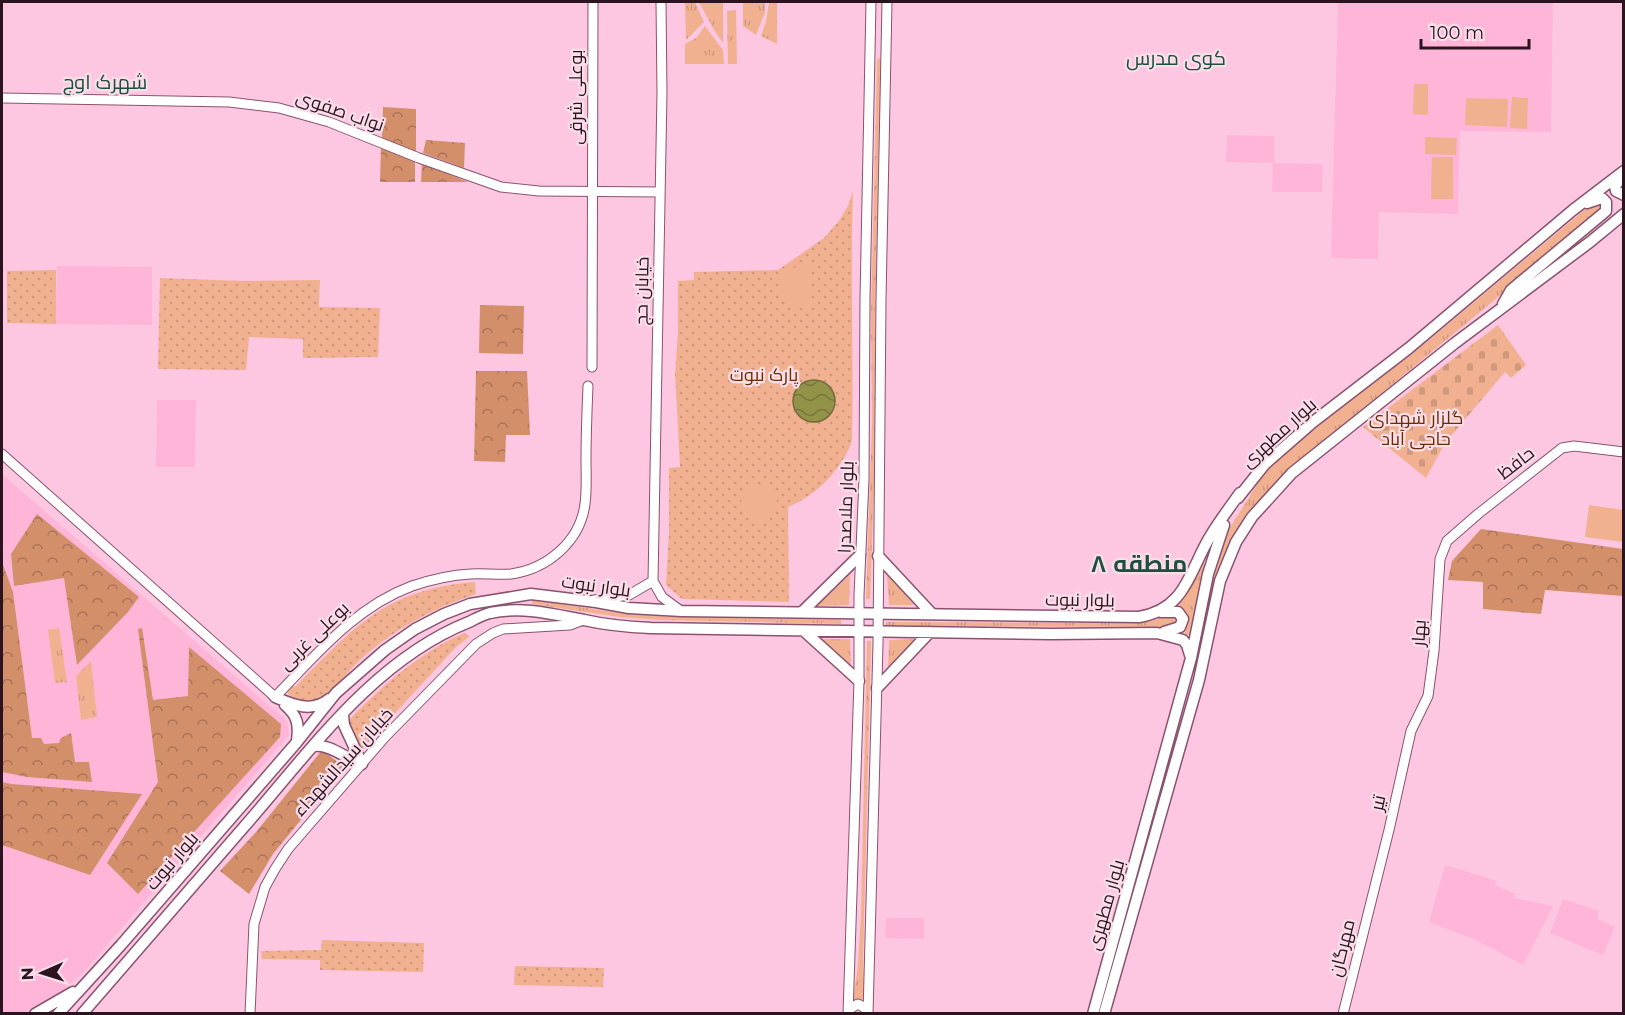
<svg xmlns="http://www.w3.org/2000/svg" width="1625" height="1015" font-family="Montserrat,Cairo,sans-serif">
  <defs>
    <pattern id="grass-tufts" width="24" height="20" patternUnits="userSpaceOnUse" patternTransform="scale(1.5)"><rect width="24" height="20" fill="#f1b190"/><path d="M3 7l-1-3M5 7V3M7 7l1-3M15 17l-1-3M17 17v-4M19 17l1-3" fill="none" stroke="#cf977c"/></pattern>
    <pattern id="forest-crowns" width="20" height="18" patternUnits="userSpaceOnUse" patternTransform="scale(1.5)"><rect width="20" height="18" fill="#d38e6a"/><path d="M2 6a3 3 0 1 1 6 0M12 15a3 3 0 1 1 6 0" fill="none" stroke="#ab7357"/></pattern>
    <pattern id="cemetery-stones" width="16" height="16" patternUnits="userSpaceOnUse" patternTransform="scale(1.5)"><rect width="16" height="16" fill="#f1b190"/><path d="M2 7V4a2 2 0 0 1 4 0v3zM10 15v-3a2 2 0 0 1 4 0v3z" fill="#cf977c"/></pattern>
    <pattern id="park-dots" width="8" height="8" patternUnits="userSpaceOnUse" patternTransform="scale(1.5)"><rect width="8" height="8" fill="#f1b190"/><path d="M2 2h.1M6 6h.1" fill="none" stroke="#cf977c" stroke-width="1.8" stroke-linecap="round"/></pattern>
    <pattern id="water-waves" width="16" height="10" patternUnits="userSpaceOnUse" patternTransform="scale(1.5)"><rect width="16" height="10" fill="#929248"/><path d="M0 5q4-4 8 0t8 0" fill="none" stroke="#77763c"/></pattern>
  </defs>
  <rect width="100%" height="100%" fill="#fdc7e1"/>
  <path fill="#feb5d8" d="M1338 2H1553L1551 132 1460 131 1458 214 1379 212 1378 259 1331 258Z
    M1227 135 1274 136V163L1323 164 1322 192H1272L1273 163 1226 162Z
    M57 266 152 267V325L56 324Z
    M157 400H196L195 467H156Z
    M2 474 287 721 289 735 81 975 59 993 22 1014 2 1013Z
    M1445 865 1497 881 1495 885 1515 894 1514 898 1553 906 1523 965 1474 939 1429 922Z
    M1563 899 1599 911 1597 919 1615 927 1603 955 1550 933Z
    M886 918H924V939L885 938Z"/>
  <path fill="url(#grass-tufts)" d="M685 2H695L704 22 686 40Z
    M699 2H723V43L714 30Z
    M743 2 765 3V12L756 35 743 26Z
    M769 3H777V44L761 36 766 21Z
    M736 10 737 64H728L727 11Z
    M705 26 723 50 724 64H685V44L696 38Z
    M879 58 881 60 875 315 876 423 870 599H866L872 424 871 315 877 60Z
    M1599 205 1600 213 1279 478C1237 524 1219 560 1206 622H1203L1217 559 1226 534 1263 475 1303 437 1429 340 1588 207Z
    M1207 549 1190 635 1185 634V612L1178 604 1189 589Z
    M887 573 914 605H889Z
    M850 575 849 605 817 606Z
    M532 600 621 613 660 616 841 620V624L661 620 620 617 532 604Z
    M1174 615 1177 617V624L1170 627 886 626V622L1143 623Z
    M59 628 67 682 55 683 48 630Z
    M821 639H850L851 666Z
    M916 639 888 669 889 640Z
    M867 641H871L863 965 865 1000 853 1001 858 965 861 915Z
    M91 661 97 717 81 720 76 676Z"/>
  <path fill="url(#forest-crowns)" d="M383 107 416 109V153L382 139Z
    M426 140 465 143 464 168 423 153Z
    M381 146 415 160V182H380Z
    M422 163 468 182H421Z
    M480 305 524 306 523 354 479 353Z
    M476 371H527L530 435H506L505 462 474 461Z
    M37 514 139 597 128 612 77 665 64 578 14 586 11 554Z
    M1481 529 1623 549V596L1545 590 1541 614 1483 609V582L1448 580 1452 561Z
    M2 562 13 592 32 738H41L44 744 59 743 61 738 71 733 75 762H89L92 782 27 777 2 772Z
    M142 628 153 700 188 696 189 647 281 724 280 737 138 894 107 863 158 782 138 629Z
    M322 750 344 767 273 854 249 894 220 871 257 831Z
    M2 782 11 784 142 794 90 875 2 845Z"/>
  <path fill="url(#cemetery-stones)" d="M1498 325 1526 365 1511 378 1505 372 1445 443 1426 478 1363 427Z"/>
  <path fill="url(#park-dots)" d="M853 191C850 274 854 358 852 441 842 469 816 496 788 507L789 602 682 599 666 585 669 533V468L680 467 675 373 678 334V281L694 280V272L778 270 824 238 839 221 848 206Z
    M56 270V324L7 323V271Z
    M160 278 243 281 320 280 319 307 380 308 378 357 303 358V339L249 337 246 370 158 369Z
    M475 582 476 594C434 608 394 629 361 659 350 668 330 697 319 701 307 705 295 700 286 692L292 684 295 687C354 627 386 589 475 582Z
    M464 633 470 636 456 647 362 749 348 721C383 685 418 654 464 633Z
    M322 940 424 943 423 972 320 970V960L262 959 261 951 321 950Z
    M515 966 604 968 603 987 514 985Z"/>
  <path fill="#f1b190" d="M1414 84H1428V115L1413 114Z
    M1512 97 1528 98 1527 129 1510 128Z
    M1466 98 1508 99 1507 127 1465 125Z
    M1425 137 1457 138 1456 155 1425 154Z
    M1432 157H1453V199H1431Z
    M810 257 812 309 809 312 782 298 781 272 794 268Z
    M741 503a18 18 0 1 1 36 0a18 18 0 1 1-36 0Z
    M1589 505 1623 510V542L1585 537Z"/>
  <path fill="url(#water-waves)" stroke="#736c3c" stroke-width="1.5" d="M793 401a21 21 0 1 1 42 0a21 21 0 1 1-42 0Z"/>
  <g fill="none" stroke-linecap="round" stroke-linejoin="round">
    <defs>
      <path id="secondary" d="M2 98 229 102 279 108 329 122 419 158 501 187 539 191 660 192
        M592 367 593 2
        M2 454 275 697C316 655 355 607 412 586 430 580 451 575 470 574 483 573 497 575 511 574 547 569 580 542 585 504 587 489 586 474 586 459 586 434 587 410 588 386
        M653 581 662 93 661 2
        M653 581 662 597 681 611
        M594 600 629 595 653 581
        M250 1014 254 924 265 887 275 869 288 849 385 737 476 644 493 633 503 629 570 625 583 620
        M848 1014 859 681V596L864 479 865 299 871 2
        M848 1014 851 1008 858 1004 865 1008 867 1014
        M868 1014 878 644 881 300 887 2
        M1343 1014 1389 830 1411 731 1428 696 1434 651 1440 559 1447 541 1478 514 1562 448 1574 446 1624 452"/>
      <path id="primary" d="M1623 176 1615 186 1616 191 1624 195
        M1503 304 1511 290 1606 211V202L1602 198 1587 203
        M1238 498 1265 464 1313 422 1409 348 1573 210 1624 171
        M878 556 932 614
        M802 612 860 555
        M1161 612H1178L1183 619 1180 627 1164 632
        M804 631 859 681
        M877 688 930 632
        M275 697C293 705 312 713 329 699
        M285 705C298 716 299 725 297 741
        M343 715 344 725 362 764
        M314 746C328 743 347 759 362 764
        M35 1014 73 992
        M58 1014 121 945 297 742 336 693 385 650 415 629 444 614 470 604 531 594 596 602 629 608 682 611 1139 617C1187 609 1189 570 1211 535 1220 520 1230 507 1240 493
        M82 1014C135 952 189 890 243 828 309 753 373 660 469 622 475 619 482 615 490 613 523 606 552 614 584 620 606 625 629 627 651 628L1051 634 1157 633 1183 640 1187 645 1191 658
        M1093 1014 1191 658 1208 574 1224 525
        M1104 1014 1199 680 1220 581 1236 542 1252 517 1292 473 1455 343 1590 242 1624 214"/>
    </defs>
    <use href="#secondary" stroke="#8b526f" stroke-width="11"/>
    <use href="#primary" stroke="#8b526f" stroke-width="13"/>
    <use href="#secondary" stroke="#fff" stroke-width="9"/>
    <use href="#primary" stroke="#fff" stroke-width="10"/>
  </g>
  <g text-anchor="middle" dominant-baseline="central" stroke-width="4.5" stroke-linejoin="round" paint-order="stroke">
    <g font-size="18" fill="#2b1420" stroke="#f9deea">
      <text transform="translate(576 97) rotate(-90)">بوعلی شرقی</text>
      <text transform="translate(340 111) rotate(19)">نواب صفوی</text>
      <text transform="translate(642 291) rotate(-89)">خیابان حج</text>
      <text transform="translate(1279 433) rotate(-42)">بلوار مطهری</text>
      <text transform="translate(1516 463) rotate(-38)">حافظ</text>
      <text transform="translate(846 507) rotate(-88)">بلوار ملاصدرا</text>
      <text transform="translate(596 586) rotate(8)">بلوار نبوت</text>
      <text transform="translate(1080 600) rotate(1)">بلوار نبوت</text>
      <text transform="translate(1419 633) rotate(-86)">بهار</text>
      <text transform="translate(314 636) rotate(-44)">بوعلی غربی</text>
      <text transform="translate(343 762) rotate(-48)">خیابان سیدالشهداء</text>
      <text transform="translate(1378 803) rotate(-78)">تیر</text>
      <text transform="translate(172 861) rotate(-49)">بلوار نبوت</text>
      <text transform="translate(1106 905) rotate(-74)">بلوار مطهری</text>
      <text transform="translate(1342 948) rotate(-76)">مهرگان</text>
    </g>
    <g font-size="18" fill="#6a2c00" stroke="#f9deea">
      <text x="764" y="375">پارک نبوت</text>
      <text x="1416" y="418">گلزار شهدای<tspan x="1416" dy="21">حاجی آباد</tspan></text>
    </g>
    <g font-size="20" fill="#1d4e3e" stroke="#f9deea">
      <text x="1176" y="58">کوی مدرس</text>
      <text x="105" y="82">شهرک اوج</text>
    </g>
    <g font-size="24" font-weight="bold" fill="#1d4e3e" stroke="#f9deea">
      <text x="1139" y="563">منطقه ۸</text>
    </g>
  </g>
  <rect width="1625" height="1015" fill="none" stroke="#2b1420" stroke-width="6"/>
  <g transform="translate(42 973) rotate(267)" stroke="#f9deea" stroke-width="4.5" paint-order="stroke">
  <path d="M0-4.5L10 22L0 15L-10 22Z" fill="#2b1420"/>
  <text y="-9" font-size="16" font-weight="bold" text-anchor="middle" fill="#2b1420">N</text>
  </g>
  <path d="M1421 39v9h108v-9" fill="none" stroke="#2b1420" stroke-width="3"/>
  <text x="1430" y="39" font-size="18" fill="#2b1420" stroke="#f9deea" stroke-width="4.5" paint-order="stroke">100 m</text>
</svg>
